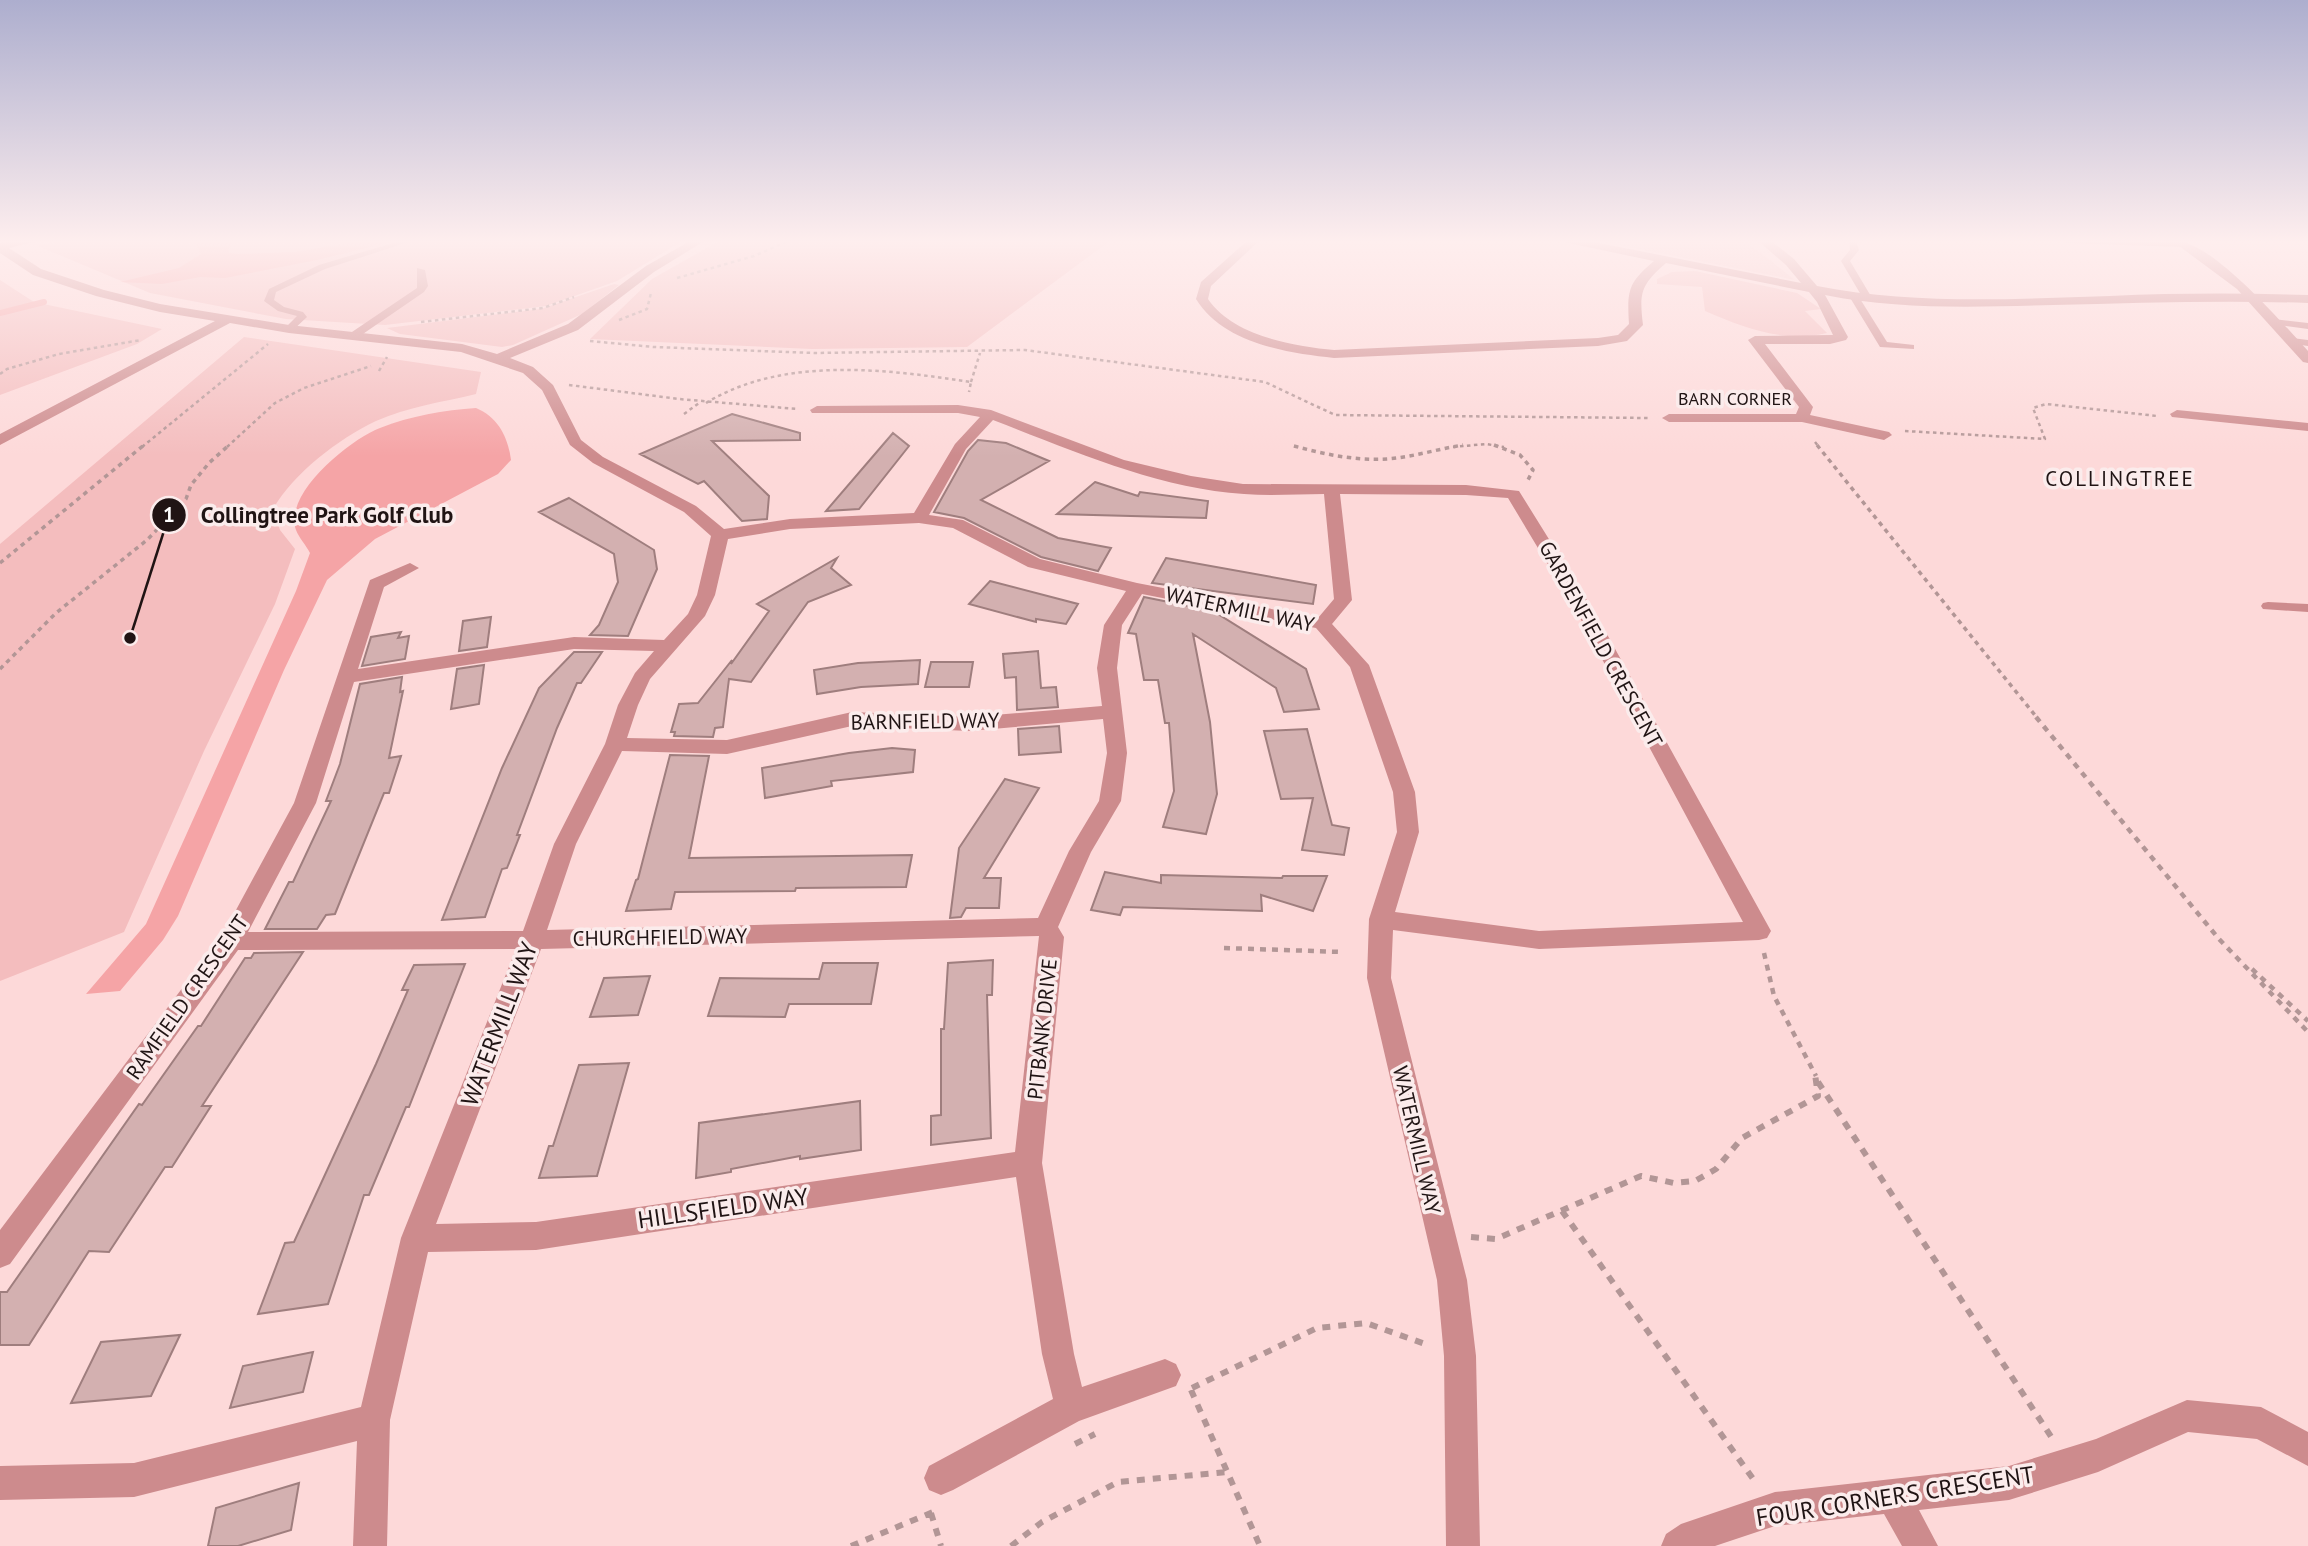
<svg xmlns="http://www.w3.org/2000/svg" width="2308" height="1546" font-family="'PT Sans',sans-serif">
  <rect width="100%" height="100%" fill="#fdd9d9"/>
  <path fill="#f6caca" d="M1598 240H1744L1795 280 1599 241Z"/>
  <path fill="#f4bdbe" d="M62 240H684L617 281 546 306 385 325 286 319 150 293 38 246Z
    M721 240H1111L967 347 812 349 590 339 652 279Z
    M1695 271 1797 293 1821 309 1805 311 1827 333C1783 343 1745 328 1705 311L1702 287 1657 284V279L1672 272Z
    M0 280 34 302 162 329 137 344 0 395Z
    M614 284 619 285 582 314 513 345 502 347 400 334 387 328 541 309Z
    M244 337 481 372 476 394C443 402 407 407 376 421 338 439 294 473 273 509L280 530 295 549 275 604 204 751 124 932 0 981V544Z"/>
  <path fill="#f5a4a6" d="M172 240H234L228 250 229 253 238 254 296 252 365 240H398L317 260 225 278 200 277 162 284 120 282 179 268 201 254 196 244Z
    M476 408C498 417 508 437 511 460L498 474 375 539 327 580 284 670 178 916 163 940 120 991 86 994 146 924 296 591 310 553C306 545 299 538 296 530 283 493 351 439 380 428 410 416 445 410 476 408Z"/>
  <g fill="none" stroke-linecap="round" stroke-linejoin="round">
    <path stroke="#f5a4a6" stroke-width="6" d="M0 313 44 302"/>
  </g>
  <path fill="#d3b0b0" stroke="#9f7e7e" stroke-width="2" d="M732 414 800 433V440L712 441 769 496 767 519 742 521 704 481 698 484 640 454Z
    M893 433 909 446 859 509 826 511Z
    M978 440 1006 443 1049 461 981 500 1058 538 1111 548 1098 571 1041 557 964 518 934 512 968 451Z
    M1095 482 1138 496 1140 492 1208 501 1206 518 1057 514Z
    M569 498 654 550 657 569 628 636 590 635 599 625 618 582 614 554 539 512Z
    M837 558 831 568 851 585 808 602 751 682 729 679 723 727 715 728 713 737 674 736 675 732H671L679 704 698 703 732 660 731 664 769 611 757 604Z
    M1166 558 1316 585 1313 604 1152 583Z
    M990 581 1078 604 1066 624 1036 619V622L969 604Z
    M1144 597 1213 611 1306 669 1319 709 1284 712 1276 688 1193 634 1210 722 1217 794 1206 834 1163 827 1174 791 1169 723H1165L1158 680H1144L1136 634 1128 633Z
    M491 617 487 647 459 651 463 621Z
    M401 632 398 638 409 636 405 659 362 666 371 637Z
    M1038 651 1041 688 1056 687 1058 707 1017 710 1016 677 1005 678 1003 654Z
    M574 652H602L581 683H577L557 728 517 835H520L507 868 502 869 485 917 442 920 502 768 539 688Z
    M920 660 918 684 861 687 817 694 814 670 858 663Z
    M931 662H973L969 687H925Z
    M484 665 479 704 451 709 457 669Z
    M402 677 400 692 403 691 389 758 401 756 389 793H384L335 914 326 915 317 929H265L289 882H293L331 801H326L340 764 360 684Z
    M1059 726 1061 752 1019 755 1018 729Z
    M1307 729 1332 825 1349 828 1344 855 1302 850 1313 798 1281 799 1264 731Z
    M892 748 915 750 913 772 831 781 832 786 765 798 762 768 849 753Z
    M670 755 709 756 689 858 912 855 906 887 796 888 795 891 675 892 671 909 626 911 636 880 638 879Z
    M1005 779 1039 788 984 878H1001L999 908H966L961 917 950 918 959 848Z
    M1105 872 1161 883V875L1282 878 1283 876H1327L1313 911 1261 895 1262 911 1123 907 1120 915 1091 910Z
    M303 952 202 1106H211L172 1167H165L109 1252 89 1251 29 1345H0V1292H7L139 1104 142 1105 198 1026H201L245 958H251L254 953Z
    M993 960 992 995H987L991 1138 931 1145V1116L941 1115V1029H944L948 963Z
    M823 963H878L871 1004H789L785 1017 708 1016 720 978 819 979Z
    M465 964 409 1107H406L369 1195H364L328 1304 258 1314 285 1243 294 1242 376 1064 408 990H402L414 965Z
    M650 976 638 1015 590 1017 604 978Z
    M629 1063 597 1176 539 1178 549 1146H553L579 1065Z
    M860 1101 861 1150 800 1159V1156L731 1169V1172L696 1178 699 1123Z
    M180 1335 151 1396 71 1403 101 1342Z
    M313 1352 303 1392 230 1408 243 1366Z
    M299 1483 291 1530 238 1546H208L216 1508Z"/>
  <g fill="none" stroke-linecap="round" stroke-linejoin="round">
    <path stroke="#b29696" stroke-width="2.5" stroke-dasharray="3.5 3.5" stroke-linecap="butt" d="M677 278 754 256 790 240
      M619 320 647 309 651 293
      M421 322 543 308 574 297
      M590 341 654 347 814 353 1025 350 1265 382 1335 415 1649 418
      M379 371 387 357
      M0 374 7 369 59 354 141 340
      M971 382 980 353
      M569 385 679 399 797 409
      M706 403C783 356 885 369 971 382L969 392
      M684 414 699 403
      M1905 431 2045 439 2033 408 2046 404 2157 416
      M1815 442 1819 447
      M1294 446 1298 447
      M142 447 268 344
      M227 447 275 403 304 388 371 366
      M1453 447 1486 444 1504 447"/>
    <path stroke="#b29696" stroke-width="3.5" stroke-dasharray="4.5 4.5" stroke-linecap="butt" d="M1494 445 1520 455 1533 470 1527 482
      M1817 445 2038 719
      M1294 446C1324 454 1355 461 1387 459 1413 457 1438 449 1463 445
      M0 563 144 445
      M0 669 56 613 147 540 186 499 191 485 209 463 229 445"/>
    <path stroke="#b29696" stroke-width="4.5" stroke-dasharray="6 6" stroke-linecap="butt" d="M2036 717 2219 939 2308 1032
      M1224 948 1343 952
      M1764 953 1774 996 1816 1076
      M2252 969 2308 1021"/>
    <path stroke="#b29696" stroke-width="6" stroke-dasharray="8 8" stroke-linecap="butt" d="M1818 1082 2052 1438
      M1562 1211 1756 1483
      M1471 1237 1496 1239 1641 1176 1674 1183 1695 1181 1716 1169 1742 1138 1818 1096 1815 1074
      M1192 1388 1317 1328 1366 1323 1428 1345
      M1191 1390 1260 1546
      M1075 1444 1095 1434
      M931 1513 941 1546
      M851 1546 938 1510
      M1011 1546 1042 1522 1118 1482 1227 1472"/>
    <path fill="#cd8b8d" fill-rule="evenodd" d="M403 240H415L325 269 276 292 274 300 284 307 303 312 307 317 292 331 284 329 297 316 278 311 264 301 269 289 319 265Z
      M1849 240 1856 241 1859 250 1850 261 1872 298 1870 300H1864L1841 261 1850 250Z
      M2061 240 2182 241 2186 244 2182 247 2065 243Z
      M417 268 425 270 428 286 424 292 357 338H349V334L417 288Z
      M1851 294H1857L1887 342 1914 345V349L1880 347 1849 296Z
      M2273 319 2308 323V329L2270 324 2268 322Z
      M2292 338 2308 340V346L2288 343 2287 341Z
      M2268 602 2308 604V612L2263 609 2261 606 2263 603Z"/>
    <path fill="#cd8b8d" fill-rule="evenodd" d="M17 240H36L34 242 9 248 41 269 104 290 160 304 289 325 462 344 497 354 568 324 646 266 692 240H706L654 272 578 330 510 358 533 367 553 385 581 440 603 457 696 506 724 529 790 519 914 513 955 444 980 417 958 413H812L810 410 817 406 958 405 991 410 1124 460 1191 476 1243 484 1466 485 1519 491 1598 618 1771 931 1767 938 1759 940 1539 949 1393 930 1391 978 1467 1280 1476 1356 1480 1546H1446L1444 1356 1437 1280 1367 978 1369 919 1397 832 1393 792 1350 667 1316 628 1142 594 1122 625 1117 668 1127 753 1121 801 1091 852 1058 927 1064 937 1042 1163 1074 1354 1082 1387 1165 1359 1176 1364 1181 1375 1176 1386 1079 1421 953 1490 941 1495 929 1490 924 1478 929 1466 1053 1399 1042 1354 1016 1177 536 1250 428 1252 390 1420 387 1546H353L357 1441 134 1497 0 1500V1466L134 1463 361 1407 401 1238 516 949 238 950 10 1264 0 1268V1230L223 934 294 803 370 580 410 563 419 568 384 587 358 669 574 637 664 640 688 614 697 595 711 536 684 512 593 463 570 445 542 390 523 373 461 352 289 333 230 323 0 445V434L215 321 160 312 96 296 33 275 0 253V243ZM993 420C1074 451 1157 488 1244 494 1271 496 1298 494 1324 494L1334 599 1318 618 1137 583 1040 559 963 520 929 515 966 449ZM1340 494 1466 495 1508 498 1580 618 1743 922 1539 931 1395 912 1419 832 1415 792 1369 665 1332 624 1352 600ZM919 523 953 528 1028 567 1126 591 1104 625 1097 668 1102 706 970 717 852 712 727 740 627 738 638 705 650 679 705 616 715 595 728 539 790 529ZM574 649 654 651 635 673 618 705 605 744 554 844 523 931 248 932 316 803 354 682ZM1103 719 1107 753 1099 801 1069 851 1038 918 547 930 576 844 622 751 727 754 852 726 970 731ZM1039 936 1015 1152 536 1222 436 1224 541 949Z
      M1248 240H1260L1211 286 1208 299C1233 336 1293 346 1334 350L1598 338 1618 335 1629 324C1627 290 1628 283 1654 261L1568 243 1562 240H1584L1801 283 1786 265 1757 240H1770L1794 259 1817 286C1913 305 2013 299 2110 296 2176 293 2242 293 2308 295V303C2223 300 2138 303 2053 305 1977 307 1899 310 1825 295L1848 337 1846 340 1830 344H1765L1813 407 1810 415 1889 432 1892 435 1884 440 1802 422H1669L1662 418 1669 414H1796L1799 407 1748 340 1755 336 1833 335 1817 302 1809 292 1666 263C1641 285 1639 292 1643 325L1627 341 1598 346 1334 358C1286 353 1223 343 1196 299L1201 282Z
      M2177 410 2308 423V431L2172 417 2170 414Z
      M2187 1400 2261 1407 2308 1432V1466L2257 1439 2188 1432 2098 1472 2009 1500 1919 1510 1938 1546H1902L1884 1514 1775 1526 1715 1546H1661L1666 1534 1681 1524 1775 1492 2009 1466 2096 1439Z"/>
    <path fill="#cd8b8d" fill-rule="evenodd" d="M2171 240C2209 237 2282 323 2308 351V363L2303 362 2237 289Z"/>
  </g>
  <linearGradient id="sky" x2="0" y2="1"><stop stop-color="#adaece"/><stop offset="0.53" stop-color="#feeeee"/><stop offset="1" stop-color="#feeeee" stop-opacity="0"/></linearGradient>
  <rect width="2308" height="456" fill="url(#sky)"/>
  <g text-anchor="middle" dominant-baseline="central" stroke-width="7" stroke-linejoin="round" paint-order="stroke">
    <g font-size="18" fill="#201414" stroke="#fbecec">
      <text x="1735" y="398">BARN CORNER</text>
    </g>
    <g font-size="21" letter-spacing="2" fill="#201414" stroke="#fbecec">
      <text x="2120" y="478">COLLINGTREE</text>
    </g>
    <g font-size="21" fill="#201414" stroke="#fbecec">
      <text transform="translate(1240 609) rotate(12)">WATERMILL WAY</text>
      <text transform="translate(1601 644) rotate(61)">GARDENFIELD CRESCENT</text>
      <text transform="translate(925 721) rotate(-1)">BARNFIELD WAY</text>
      <text transform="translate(660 937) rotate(-1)">CHURCHFIELD WAY</text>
      <text transform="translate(187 997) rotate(-55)">RAMFIELD CRESCENT</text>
      <text transform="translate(1042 1029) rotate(-84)">PITBANK DRIVE</text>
      <text transform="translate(1417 1140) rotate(77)">WATERMILL WAY</text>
    </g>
    <g font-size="24" fill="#201414" stroke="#fbecec">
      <text transform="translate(499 1024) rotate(-69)">WATERMILL WAY</text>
      <text transform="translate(723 1208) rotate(-8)">HILLSFIELD WAY</text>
      <text transform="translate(1895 1496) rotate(-9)">FOUR CORNERS CRESCENT</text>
    </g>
  </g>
  <path fill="none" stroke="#201414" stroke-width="2.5" d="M130 638L169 515"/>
  <g fill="#201414" stroke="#fbecec" stroke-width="2.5">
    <circle cx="130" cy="638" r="7"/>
    <circle cx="169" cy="515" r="18"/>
  </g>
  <g font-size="21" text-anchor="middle" font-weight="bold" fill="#fff">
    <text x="169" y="522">1</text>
  </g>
  <g font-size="23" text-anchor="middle" font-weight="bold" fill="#201414" stroke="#fbecec" stroke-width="7" stroke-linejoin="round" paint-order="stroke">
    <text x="327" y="523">Collingtree Park Golf Club</text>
  </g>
</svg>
